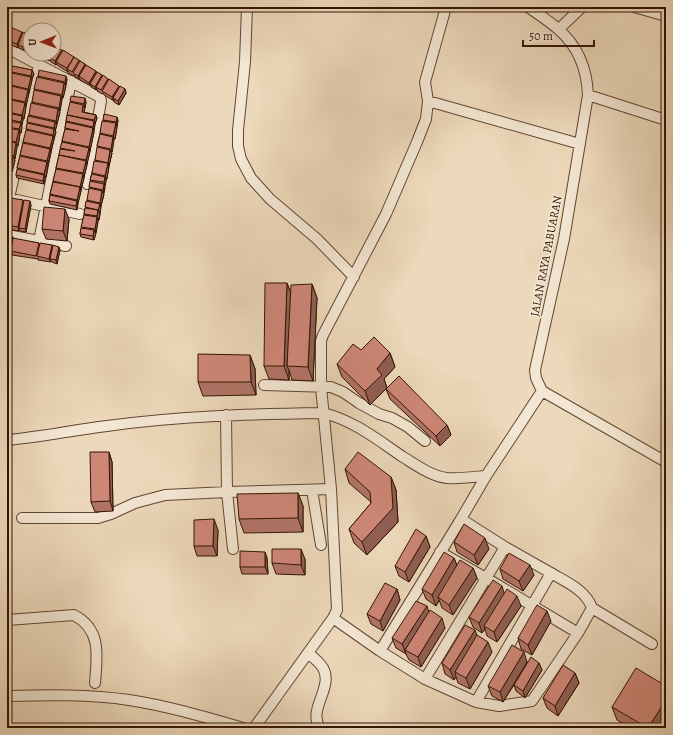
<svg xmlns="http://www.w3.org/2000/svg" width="673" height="735" font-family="Alegreya,serif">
  <rect width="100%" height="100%" fill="#ecd8ba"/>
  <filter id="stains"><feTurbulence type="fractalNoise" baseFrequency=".005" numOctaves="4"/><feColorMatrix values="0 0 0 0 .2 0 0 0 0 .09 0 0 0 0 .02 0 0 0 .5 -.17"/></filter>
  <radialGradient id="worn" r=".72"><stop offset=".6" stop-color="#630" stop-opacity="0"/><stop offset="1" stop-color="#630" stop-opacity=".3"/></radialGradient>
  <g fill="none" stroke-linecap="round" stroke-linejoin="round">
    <defs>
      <path id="minor" d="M247 7 245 62 238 130V146L241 159 251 178 270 199 317 239 354 277
        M528 7C538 14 549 21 558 29 578 46 587 70 588 95L564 239 535 370 536 378 542 391 666 462
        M634 7 666 16
        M559 29 582 7
        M7 48 100 97 101 101 87 184
        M588 95 666 120
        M428 101 580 144
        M9 198 39 64
        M17 200 80 214
        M7 235 66 246
        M39 241 71 81
        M264 385 331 387 343 392 359 403 379 414 392 418 408 427 425 441
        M7 440C41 437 73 430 107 426 179 416 251 414 323 413 353 420 378 440 403 457 416 465 431 476 447 478 459 479 473 477 486 476L461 519 505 547 425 679
        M486 476 542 391
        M312 490 321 545
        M22 518H98L111 514 135 503 165 495 227 492 226 415
        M233 549 227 492 331 489
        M440 552 486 578 578 633
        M592 608 652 644
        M333 618 380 651 425 679 476 702 499 706 532 701 578 633 592 608C586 590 566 582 551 573
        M7 620 74 615C102 630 97 656 95 683
        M380 651 461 519
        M308 653C313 657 320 663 323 668 334 688 307 709 320 728
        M7 696C48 695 89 694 129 700 168 706 205 717 243 728
        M476 702 551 573 505 547
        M254 728 333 618 337 610 331 489 321 387V341L323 335 386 214 417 142 426 119 428 101 425 82 446 7"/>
    </defs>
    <use href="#minor" stroke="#614531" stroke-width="12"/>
    <use href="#minor" stroke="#f3e6d2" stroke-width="10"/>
  </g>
  <path fill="#b17466" stroke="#331403" d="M7 25 10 28 29 36H30V53L25 51V50H24L19 48 18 47V48L7 43Z
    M63 51 85 64V65L103 76 108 79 109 80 119 86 120 87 125 89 126 93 119 105 114 102V100V101L103 94V93L102 94 97 91V89L96 90 91 87V86L80 80V79H79L74 76V75V76L68 73V72L57 65V64L56 65 51 62 50 59 49 61 44 59 43 58V59L32 54H52V56Z
    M7 65 32 70 34 74 32 79V80L29 93V92V93L26 106V105V107L24 119H23L22 125H21L22 127 21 133H20V134L18 146H17V147L15 159H14L15 160 12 172H11L10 179 7 178Z
    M38 76 67 79 66 85H65L66 86 63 98H62V99L60 111H59L60 112 57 124H56L55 131 56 132 51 151V152L48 164 46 177H45L44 184 17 178 16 175 18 169 17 168 20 156V155L23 143V142L27 130 26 129 28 123 27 122 32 103V102L35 90 34 89 38 77Z
    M70 101 86 102 85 108H84V112L96 115 97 118 95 124 94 130V132L90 151 87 164V165L84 177V178L81 190V191L78 203 77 210 50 204 49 201 50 195V194L56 169V168L62 142V141L65 129V128L66 122V121L71 102Z
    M103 120H118L117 126V127L115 139H114L112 152H111L112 153 109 166 105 186H104L105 187 104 193H103L104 194 101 206 100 214 99 220H98V221L96 233H95L94 240 81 237 80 234 84 215V214L90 188 89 187 91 181 90 180 95 161V160L98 148 97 146 103 121Z
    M7 197 11 199 23 200 24 202 31 205 26 232 20 231V230L19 231 7 229Z
    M69 219 67 241 46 239 42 229Z
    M7 236 13 239 39 243V244L52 245V247H59L60 250 57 264 52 262 51 261V262L38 260V258V259L12 255V253L11 254H7Z
    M287 283 291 294 312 284 317 298 313 381 292 380 289 370V380L269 379 264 366Z
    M361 350 390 353 395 367 384 379 387 388 447 425 451 435 440 446 390 399 386 389 370 405 342 377 337 364Z
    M250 355 255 369 256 395 203 396 198 382Z
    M109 452 112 462 113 511 95 512 91 502Z
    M345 469 391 477 396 490 398 522 367 555 354 543 349 529 371 503V502L349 483Z
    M298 493 303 506V532L244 533 239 519Z
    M218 530 217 556H197L194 546Z
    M426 536 430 547 409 582 399 576 395 566Z
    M454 542 489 549 478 565 457 552Z
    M265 552 267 558 268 574H242L240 567Z
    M454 558 457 565 473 568 477 578 453 615 442 608 439 600 436 606 426 599 422 589Z
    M305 559V575L276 574 272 563Z
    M500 569 534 575 523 591 503 579Z
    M397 589 400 600 383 631 371 624 367 614Z
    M504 593 521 606 497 642 487 636 485 629 482 633 473 627 469 617Z
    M429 612 445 628 421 667 409 660 406 654 396 648 392 638Z
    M551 621 532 655 521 649 518 638Z
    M477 635 492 652 470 689 458 683 456 677 454 680 445 674 442 663Z
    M527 662 539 663 542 670 525 698 516 691 514 685 503 702 492 696 488 686Z
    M575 673 579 683 558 716 547 708 543 698Z
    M666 686V721L661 728H630L617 720 612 707Z"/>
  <path fill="#905e53" stroke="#331403" d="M22 32 23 35 18 45V48L17 44Z
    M28 34 29 38 24 48V50L23 47Z
    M62 50 64 53 56 62V65L55 61Z
    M50 54H52L49 61 48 58Z
    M74 57 75 60 67 69 68 72 67 68Z
    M85 64 86 68 79 76V79L78 76Z
    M32 70 34 74 32 79 31 76Z
    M96 71 98 75 90 84 91 86 89 83Z
    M102 75 103 78 96 87 97 89 96 90 95 87Z
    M66 76 67 79 66 85 65 82Z
    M31 77 32 80 29 93 28 89Z
    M64 83 66 86 63 98 62 95Z
    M119 86 121 89 113 98 114 101 112 97Z
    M125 89 126 93 119 105 118 101Z
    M28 90 29 93 26 106 25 102Z
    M61 96 62 99 60 111 59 108Z
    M85 98 86 102 85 108 84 104Z
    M25 103 26 107 24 119 22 115Z
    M83 105 85 109 83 115 82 112Z
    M58 109 60 112 57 124 56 121Z
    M96 115 97 118 95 124 94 120Z
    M22 116 23 120 22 125 21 122Z
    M117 117 118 120 117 126 116 122Z
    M94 121 95 125 94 130 93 127Z
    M55 122 57 125 55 131 54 128Z
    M21 123 22 127 21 133 19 129Z
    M116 123 117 127 115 139 113 136Z
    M93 128 94 132 90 151 89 147Z
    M54 129 56 132 54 138 53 135Z
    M19 130 20 134 18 146 16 142Z
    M53 136 54 139 51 151 50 148Z
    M113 137 114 140 112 152 111 149Z
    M16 143 17 147 15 159 14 156Z
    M89 148 90 151 87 164 86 160Z
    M50 149 51 152 48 164 47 161Z
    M110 150 112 153 109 166 108 163Z
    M13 156 15 160 12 172 11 169Z
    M86 161 87 165 84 177 83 173Z
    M47 162 48 165 46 177 44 174Z
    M108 163 109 167 107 179 105 176Z
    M10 169 11 173 10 179 9 175Z
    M83 174 84 178 81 190 80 187Z
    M44 175 45 178 44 184 43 181Z
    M105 177 106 180 105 186 104 182Z
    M104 184 105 187 104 193 103 190Z
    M80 187 81 191 78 203 77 200Z
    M102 191 104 194 101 206 100 203Z
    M10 197 11 201 7 225V214Z
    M23 200 24 203 19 228V231L18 227Z
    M30 201 31 205 26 232 25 229Z
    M77 201 78 204 77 210 76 206Z
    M100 204 101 207 100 213 98 210Z
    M65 209 69 219 67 241 63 231Z
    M98 210 100 214 99 220 97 216Z
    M97 217 98 221 96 233 95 229Z
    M94 230 96 234 94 240 93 236Z
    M13 237 14 241 11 251V254L10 251Z
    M52 245 53 249 50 259 51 262 49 259Z
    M59 247 60 250 57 264 56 260Z
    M287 283 292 296 287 366 289 370V380L284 366Z
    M312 284 317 298 313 381 308 367Z
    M390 353 395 367 384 379 387 388 370 405 365 391 377 369Z
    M250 355 255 369 256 395 251 382Z
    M447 425 451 435 440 446 436 436Z
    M109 452 112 462 113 511 110 501Z
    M391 477 396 490 398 522 367 555 362 542Z
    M298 493 303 506V532L298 518Z
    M214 519 218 530 217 556 213 546Z
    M426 536 430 547 409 582 405 572Z
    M485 538 489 549 478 565 474 555Z
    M301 549 305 559V575L301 565Z
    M265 552 267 558 268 574 265 567Z
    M454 558 458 568 438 597 439 600 436 606 432 595Z
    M530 565 534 575 523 591 519 581Z
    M473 568 477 578 453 615 449 605Z
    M502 586 505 596 484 626 485 629 482 633 479 623Z
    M397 589 400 600 383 631 380 621Z
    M517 596 521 606 497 642 494 632Z
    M427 606 430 616 405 650 406 654 402 644Z
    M547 611 551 621 532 655 528 645Z
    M442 618 445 628 421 667 418 657Z
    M475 630 479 641 455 672 456 677 454 680 450 670Z
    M488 642 492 652 470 689 466 678Z
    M524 652 527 662 503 702 500 692Z
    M539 663 542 670 525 698 523 691Z
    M575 673 579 683 558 716 555 706Z
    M666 700V721L661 728H648Z"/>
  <path fill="#ce8777" stroke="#331403" d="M7 25 10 26 7 33Z
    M10 27 22 32 17 44 7 40V35Z
    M23 32 28 34 23 47 18 45Z
    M29 35 30 36V49L29 50 24 48Z
    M57 47 62 50 55 61 50 58 53 54H54V52Z
    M63 50 74 57 67 68 56 62Z
    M43 54H50L48 58 43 56Z
    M74 57 79 60 72 72 67 69Z
    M80 61 85 64 78 76 73 73Z
    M7 65 32 70 31 76 7 71Z
    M86 65 96 71 89 83 79 76Z
    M39 70 66 76 65 82 38 76Z
    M7 72 31 77 28 89 7 84Z
    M97 72 102 75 95 87 90 84Z
    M103 75 108 79 101 90 96 87Z
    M37 77 64 83 62 95 34 89Z
    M109 79 119 86 112 97 102 91Z
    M7 85 28 90 25 102 7 98Z
    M120 86 125 89 118 101 113 98Z
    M34 90 61 96 59 108 32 102Z
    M71 96 85 98 84 104 70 101Z
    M7 99 25 103 22 115 7 112Z
    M70 102 83 105 82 112 96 115 94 120 67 115Z
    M31 103 58 109 56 121 29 115Z
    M7 113 22 116 21 122 7 119Z
    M104 114 117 117 116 122 103 120Z
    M67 115 94 121 93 127 66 121Z
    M28 116 55 122 54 128 27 122Z
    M7 121 21 123 19 129 7 127Z
    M102 121 116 123 113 136 100 133Z
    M66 122 93 128 89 147 62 141 65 129 79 131 65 128Z
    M27 123 54 129 53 135 26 129Z
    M7 128 19 130 16 142 7 140Z
    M26 130 53 136 50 148 23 142Z
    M100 134 113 137 111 149 97 146Z
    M7 141 16 143 14 156 7 154Z
    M62 142 89 148 86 160 59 155 60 149 75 151 60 148Z
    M23 143 50 149 47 161 20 155Z
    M97 147 110 150 108 163 95 160Z
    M7 155 13 156 11 169 7 168Z
    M59 155 86 161 83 173 56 168Z
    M20 156 47 162 44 174 17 168Z
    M94 161 108 163 105 176 92 173Z
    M7 169H10L9 175H7Z
    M17 169 44 175 43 181 16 175Z
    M56 169 83 174 80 187 53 181Z
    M92 174 105 177 104 182 90 180Z
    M90 181 104 184 103 190 89 187Z
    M53 182 80 187 77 200 50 194Z
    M89 188 102 191 100 203 87 200Z
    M50 195 77 201 76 206 49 201Z
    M7 197H10L7 214Z
    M11 198 23 200 18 227 7 225V219Z
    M24 200 30 201 25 229 19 228Z
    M86 201 100 204 98 210 85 207Z
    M44 207 65 209 63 231 42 229Z
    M85 208 98 210 97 216 84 214Z
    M84 215 97 217 95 229 81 227Z
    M81 228 94 230 93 236 80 234Z
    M7 236 13 237 10 251 7 250Z
    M13 238 39 243 36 256 11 251Z
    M40 243 52 245 49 259 37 256Z
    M53 245 59 247 56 260 50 259Z
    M265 283H287L284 366H264Z
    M312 284 308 367 287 366 291 285Z
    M374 337 390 353 377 369 382 375 365 391 337 364 353 344 361 350Z
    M198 354 250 355 251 382H198Z
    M399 376 447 425 436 436 386 389Z
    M90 452H109L110 501 91 502Z
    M358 452 391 477 393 508 362 542 349 529 371 503 370 492 345 469Z
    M298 493V518L239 519 237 494Z
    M214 519 213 546H194V520Z
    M464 524 485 538 474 555 454 542Z
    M416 529 426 536 405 572 395 566Z
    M272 549H301V565L272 563Z
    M240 551 265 552V567H240Z
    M444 552 454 558 432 595 422 589Z
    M509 553 530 565 519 581 500 569Z
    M460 560 473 568 449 605 438 597Z
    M493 580 502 586 479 623 469 617Z
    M385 583 397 589 380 621 367 614Z
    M507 589 517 596 494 632 484 626Z
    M416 601 427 606 402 644 392 638Z
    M537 605 547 611 528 645 518 638Z
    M430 610 442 618 418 657 405 650Z
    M465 625 475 630 450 670 442 663Z
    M477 635 488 642 466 678 455 672Z
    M512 645 524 652 500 692 488 686Z
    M531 657 539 663 523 691 514 685Z
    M563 665 575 673 555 706 543 698Z
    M636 668 666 686V700L648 728 612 707Z"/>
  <g text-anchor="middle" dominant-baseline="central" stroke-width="3.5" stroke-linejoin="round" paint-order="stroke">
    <g font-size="12" fill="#331403" stroke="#f3e6d2">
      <text transform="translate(546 256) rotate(-79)">JALAN RAYA PABUARAN</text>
    </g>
  </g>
  <rect width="673" height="735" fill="none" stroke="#ecd8ba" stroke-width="24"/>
  <rect x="8" y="8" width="657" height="719" fill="none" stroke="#331403" stroke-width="2"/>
  <rect x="12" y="12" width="649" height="711" fill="none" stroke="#331403"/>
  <g transform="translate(42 42) rotate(269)"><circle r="19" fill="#f3e6d2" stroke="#a6927f"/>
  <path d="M0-3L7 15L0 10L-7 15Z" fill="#8f2418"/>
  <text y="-6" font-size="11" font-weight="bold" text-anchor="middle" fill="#331403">U</text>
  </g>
  <path d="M523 40v6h71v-6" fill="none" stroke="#331403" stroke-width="2"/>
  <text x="529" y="40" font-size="12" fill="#331403" stroke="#f3e6d2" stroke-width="3" paint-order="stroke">50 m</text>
  <rect width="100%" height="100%" filter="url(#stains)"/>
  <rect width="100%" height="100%" fill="url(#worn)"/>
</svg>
